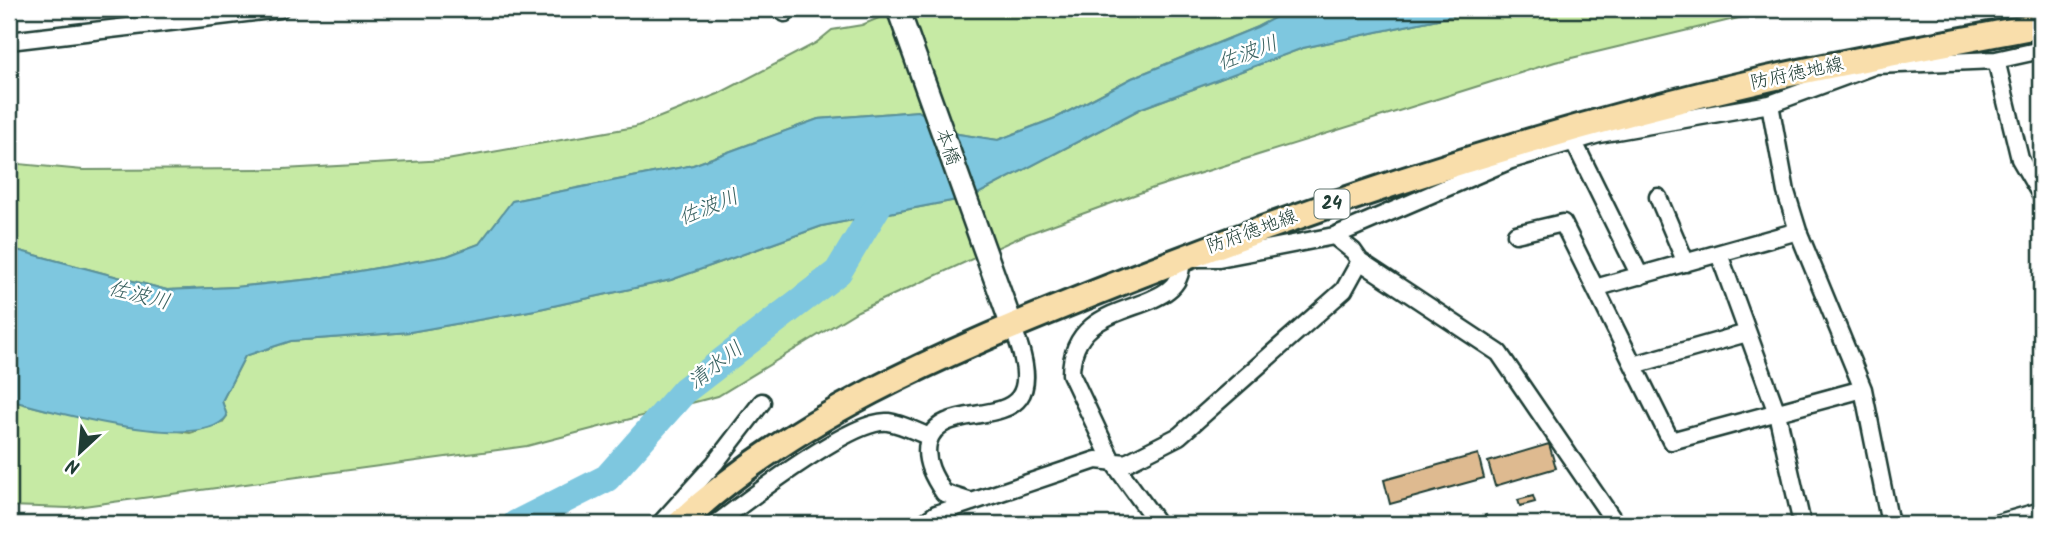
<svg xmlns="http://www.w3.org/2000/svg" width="2050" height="533" font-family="Kalam,'Klee One',sans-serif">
  <rect width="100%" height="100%" fill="#fff"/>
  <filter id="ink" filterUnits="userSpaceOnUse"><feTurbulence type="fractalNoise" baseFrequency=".0143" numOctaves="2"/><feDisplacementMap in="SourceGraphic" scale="14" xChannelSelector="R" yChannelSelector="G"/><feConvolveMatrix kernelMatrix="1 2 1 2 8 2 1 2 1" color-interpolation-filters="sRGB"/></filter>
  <g filter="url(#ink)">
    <path fill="#c6eaa4" stroke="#72946c" stroke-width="2" d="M900 9H1291L1257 27 1132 78 1058 117 998 140 958 134 918 111 818 119 693 165 513 201 479 244 447 256 313 279 235 287 167 290 9 248V163L83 170 283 169 447 160 635 127 718 94 816 43 832 30 862 25Z
      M1484 9H1776L1555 62 1156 187 1027 234 858 311 718 396 527 446 69 508 9 506V400L47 410 190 433 222 423 227 416 222 401 245 356 291 341 410 332 535 310 671 280 822 226 972 197 1142 108 1303 48Z"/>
    <path fill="#7ec7df" stroke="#58909b" stroke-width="2" d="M1291 9H1484L1303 48 1142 108 972 197 822 226 671 280 535 310 410 332 291 341 245 356 222 401 227 416C201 454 49 411 9 400V248L167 290 235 287 313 279 447 256 479 244 512 201 693 165 818 119 918 111 958 134 998 140 1058 117 1132 78 1257 27Z"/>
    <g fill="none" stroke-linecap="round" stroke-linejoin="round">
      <path stroke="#7ec7df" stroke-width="28" d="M516 524 607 478 685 390 838 272 891 184"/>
    </g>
    <path fill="#deba90" stroke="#1f3d34" stroke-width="2" d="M1549 444 1556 468 1495 486 1488 462Z
      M1478 454 1484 478 1390 504 1384 480Z
      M1533 496 1535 502 1520 506 1518 500Z
      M1486 515 1489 524H1477L1475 519Z"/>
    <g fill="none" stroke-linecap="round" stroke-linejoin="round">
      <defs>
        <path id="street" d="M782 9 785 13
          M9 41 280 9
          M1996 60 2020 159 2041 195
          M1770 104 1786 192 1798 231 1863 389 1890 524
          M1570 134 1640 276
          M1658 197 1686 263
          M1516 234 1563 223 1671 441 1863 389
          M1334 236 1353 251 1360 261 1499 353 1616 524
          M1719 254 1777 413 1802 524
          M1595 288 1798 231
          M1634 365 1747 333
          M972 502 944 493C934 478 924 461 928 443 942 387 1065 453 1012 326
          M660 524 715 463 762 402
          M716 524C746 501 853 418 888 422 902 424 917 432 930 437
          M922 524 936 514 1096 460 1126 463 1179 436 1344 290 1360 261
          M1158 524 1111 459 1071 374C1072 288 1187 323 1181 258H1219L1334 236 1511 160 1599 134 1770 104 1876 65 1996 60 2041 50
          M1995 524 2041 511"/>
        <path id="secondary" d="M898 9 1012 326"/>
        <path id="primary" d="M679 524C794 416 942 354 1087 296 1308 207 1535 132 1767 79 1858 59 1950 43 2041 25"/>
      </defs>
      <use href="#street" stroke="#1f3d34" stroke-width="21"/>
      <use href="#secondary" stroke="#1f3d34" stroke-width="26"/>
      <use href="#primary" stroke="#1f3d34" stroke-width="30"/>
      <use href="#street" stroke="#fff" stroke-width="16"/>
      <use href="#secondary" stroke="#fff" stroke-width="21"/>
      <use href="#primary" stroke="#f9deab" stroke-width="24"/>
    </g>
  </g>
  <g text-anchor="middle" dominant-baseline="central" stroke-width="5" stroke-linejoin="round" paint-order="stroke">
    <rect fill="#fff" stroke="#627771" stroke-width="2" x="1314.5" y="189.5" width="35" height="29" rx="5"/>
    <g font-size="18" font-weight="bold" fill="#1f3d34">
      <text x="1332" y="204">24</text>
    </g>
    <g font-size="19" fill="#1f3d34" stroke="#fff">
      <text transform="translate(1797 74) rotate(-12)">防府徳地線</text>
      <text transform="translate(947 147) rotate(70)">本橋</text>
      <text transform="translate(1252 232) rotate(-20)">防府徳地線</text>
    </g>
    <g font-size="21" font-style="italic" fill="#37605f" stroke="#fff">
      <text transform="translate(1248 54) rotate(-20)">佐波川</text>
      <text transform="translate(709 208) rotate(-22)">佐波川</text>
      <text transform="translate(139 296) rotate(14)">佐波川</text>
      <text transform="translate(716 366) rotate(-38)">清水川</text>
    </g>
  </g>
  <rect width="2050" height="533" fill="none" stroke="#fff" stroke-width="35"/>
  <rect x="18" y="18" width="2015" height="498" fill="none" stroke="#1f3d34" stroke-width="2.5" filter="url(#ink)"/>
  <g transform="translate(80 452) rotate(206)" stroke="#ffffff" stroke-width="5" paint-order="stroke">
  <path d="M0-5L12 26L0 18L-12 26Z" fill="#1f3d34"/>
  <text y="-10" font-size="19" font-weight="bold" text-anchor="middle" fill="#1f3d34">N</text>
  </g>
</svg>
